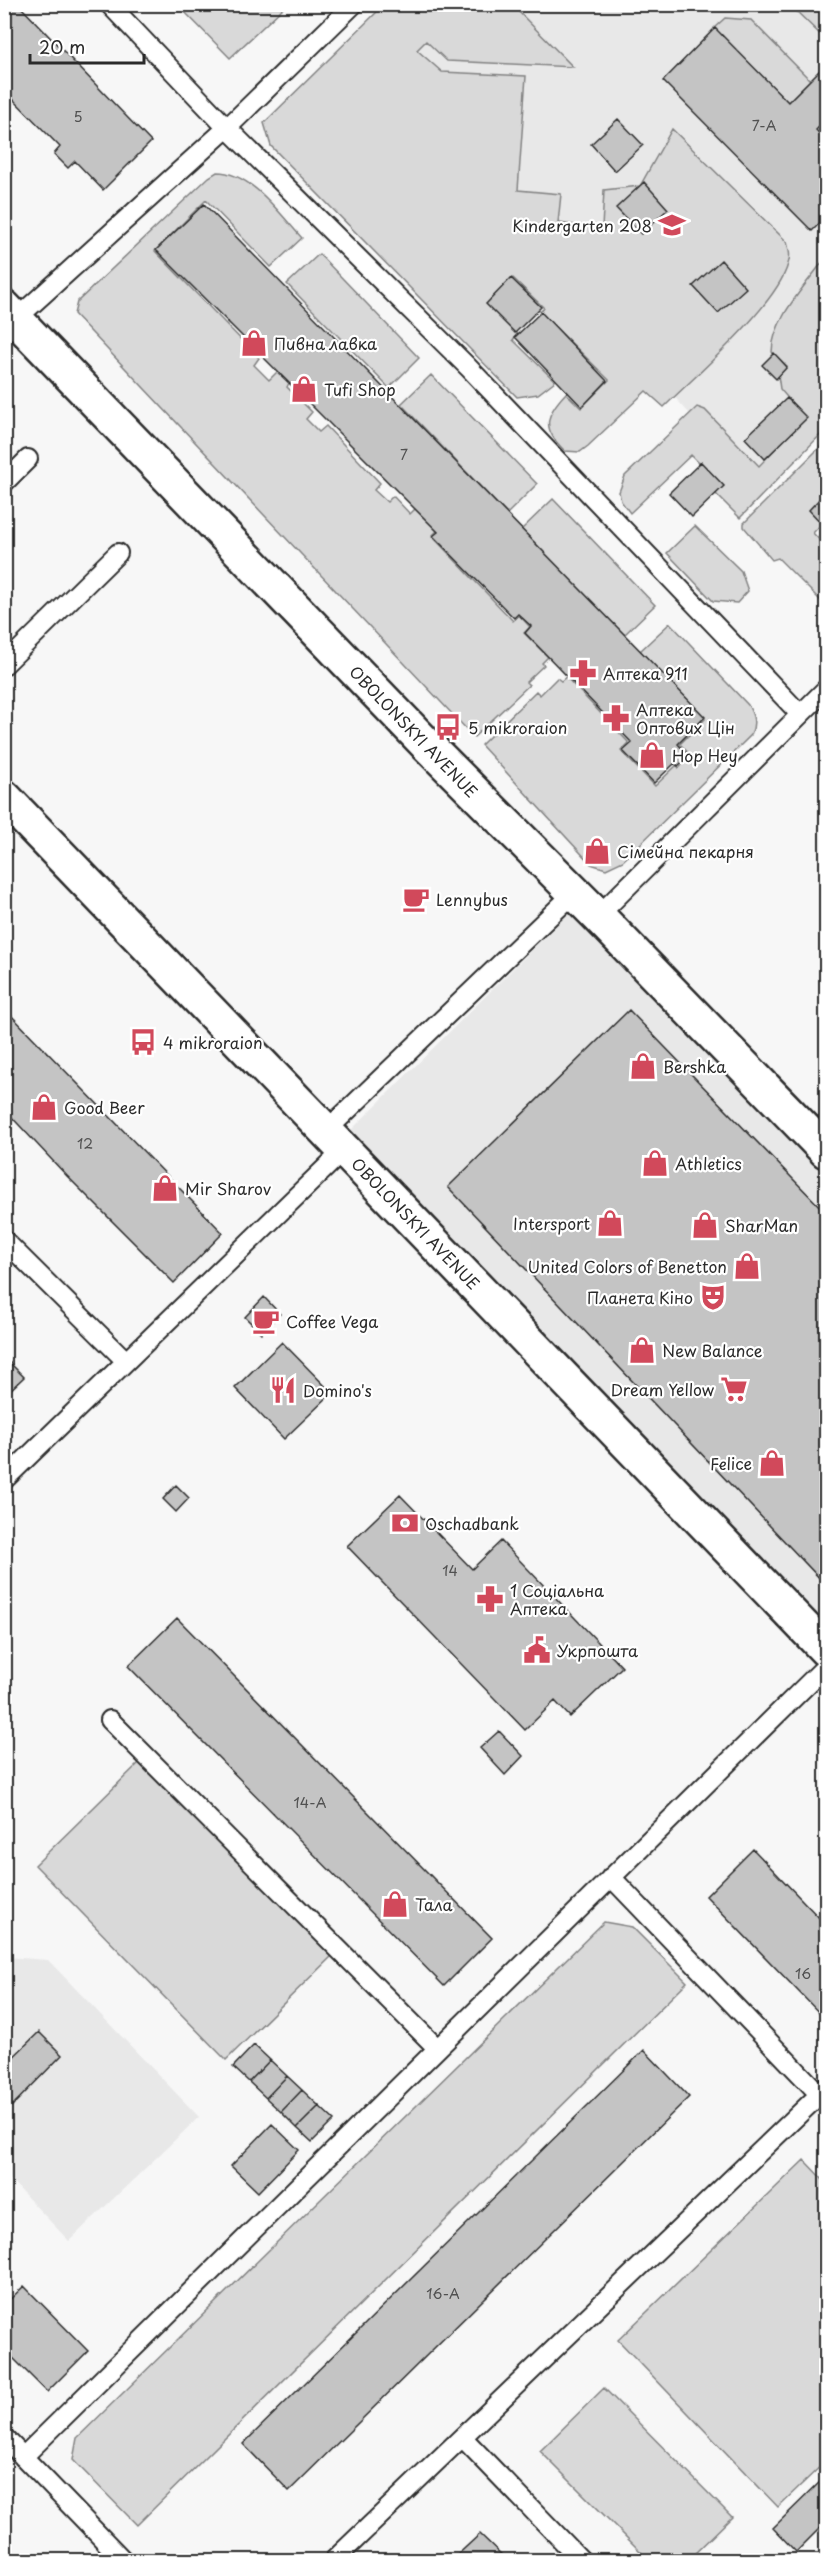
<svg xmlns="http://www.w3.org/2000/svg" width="831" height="2565" font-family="'Playpen Sans',sans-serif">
  <rect width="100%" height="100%" fill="#f7f7f7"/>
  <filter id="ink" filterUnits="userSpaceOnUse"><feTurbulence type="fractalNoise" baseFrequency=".0167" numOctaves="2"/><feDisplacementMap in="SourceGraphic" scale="12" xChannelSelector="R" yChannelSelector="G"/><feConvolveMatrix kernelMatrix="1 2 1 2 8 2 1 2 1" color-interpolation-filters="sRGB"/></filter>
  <g filter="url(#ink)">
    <path fill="#e8e8e8" d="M408 5H826V399L758 466 719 446 360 51Z
      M575 907 826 1167V1636L345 1136Z
      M7 1957 48 1960 199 2117 69 2241 5 2174V1960Z"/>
    <path fill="#d9d9d9" stroke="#828282" stroke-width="1.5" d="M280 5 283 8 230 58 178 5Z
      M384 5H512L573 67 447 61 426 41 417 50 442 72 526 76 518 190 561 194 558 223 602 228 604 190 640 186 672 129 787 242C789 250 791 256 788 264 777 305 695 376 664 407L646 391 588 446 580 452 565 451C541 429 545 415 566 393L581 408 609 380 540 312 544 308 513 278 488 304 517 334 513 340 555 381 538 394 517 397 271 146 264 123Z
      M790 5H823L826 8V40Z
      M725 18 751 20 810 80 788 102 714 28Z
      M217 172C251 172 280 214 302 238L271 267 206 200 155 251 259 358 254 365 269 380 277 372 289 383 287 387 312 412 306 419 319 432 326 426 380 483 374 490 387 502 393 496 410 514 416 508 438 530 432 536 513 621 519 615 530 627 524 633 548 657 542 663 544 665 526 682 529 685 474 737 74 314 77 302 209 177Z
      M319 254 419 358 389 388 287 284Z
      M826 257V429L740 518 698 476 705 469 691 455 630 513 621 501 619 492 625 476 697 407 705 410 759 466 805 418 780 389 778 375 787 366 772 352C772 319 808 283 826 257Z
      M431 375 537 484 507 514 401 404Z
      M826 441V519L813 533 826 547V606L778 558 772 560 744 527V523Z
      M553 499 655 605 623 636 521 530Z
      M695 526 741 571 748 591 737 603 713 601 667 553Z
      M670 623 748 705C754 716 756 723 751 735L623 861 606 869 591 864 481 745 536 691 540 695 557 678 561 681 566 677 629 743 621 751 655 786 677 765 679 768 691 756 680 744 705 719 640 651Z
      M142 1760 334 1954 226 2060 35 1865Z
      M604 1922 632 1927 687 1982 137 2525 73 2460 77 2438Z
      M804 2160 826 2183V2461L778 2507 618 2340Z
      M604 2388 732 2517 688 2560H649L540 2451Z"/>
    <path fill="#c4c4c4" stroke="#2b2b2b" stroke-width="1.5" d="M4 4H18L151 142 103 190 75 161 68 168 54 154 60 147 4 90Z
      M715 28 788 102 826 64V120L816 130 826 140V217L812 231 663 81Z
      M618 119 643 145 615 171 591 144Z
      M644 182 668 209 641 234 616 208Z
      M204 204 705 717 678 744 689 756 678 766 675 763 654 783 623 751 632 743 525 633 531 626 518 614 514 618 433 536 438 532 156 250Z
      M721 260 746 288 718 313 693 286Z
      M511 278 541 307 515 333 486 304Z
      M541 312 607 381 582 407 515 337Z
      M774 353 787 367 776 379 762 365Z
      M787 398 807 418 765 459 745 438Z
      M701 462 724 486 692 517 669 493Z
      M826 492V528L809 510Z
      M4 1008 223 1233 174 1283 67 1176 4 1109Z
      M629 1010 826 1213V1585L448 1187Z
      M264 1297 280 1314 261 1333 245 1317Z
      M282 1342 332 1393 284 1439 235 1388Z
      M4 1357 24 1377 4 1396Z
      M176 1485 189 1498 176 1512 163 1499Z
      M400 1495 472 1569 501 1541 622 1667 570 1717 555 1701 525 1730 347 1546Z
      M177 1618 492 1938 444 1986 128 1666Z
      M499 1731 523 1756 505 1775 480 1748Z
      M753 1849 826 1925V2020L706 1896Z
      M39 2032 62 2055 12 2106 4 2099V2066Z
      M254 2045 270 2060 249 2082 233 2067Z
      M644 2050 689 2097 289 2491 243 2444Z
      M270 2060 287 2076 266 2098 249 2082Z
      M287 2076 302 2090 281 2112 266 2098Z
      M302 2090 319 2106 297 2128 281 2112Z
      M319 2106 334 2120 312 2142 297 2128Z
      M272 2124 299 2150 258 2192 231 2166Z
      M24 2286 88 2351 47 2392 4 2349V2305Z
      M826 2476V2522L796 2552 773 2528Z
      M480 2534 507 2560H452Z
      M4 2544 20 2560H4Z"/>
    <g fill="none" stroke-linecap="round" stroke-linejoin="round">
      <defs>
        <path id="service" d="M109 4 227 128 468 367 800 714
          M16 319 227 128 354 4
          M4 483 28 459
          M4 665 118 553
          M598 916 826 689
          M327 1130 575 892
          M4 1240 126 1361
          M4 1480 345 1149
          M110 1720 437 2048
          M611 1877 826 2101
          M4 2437 123 2560
          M463 2438 581 2560
          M23 2457 826 1666
          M334 2560 820 2094"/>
        <path id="secondary" d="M4 307 428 746 598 916 826 1151
          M4 797 826 1650"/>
      </defs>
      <use href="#service" stroke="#2b2b2b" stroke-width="22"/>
      <use href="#secondary" stroke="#2b2b2b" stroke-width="38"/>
      <use href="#service" stroke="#fff" stroke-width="18"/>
      <use href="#secondary" stroke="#fff" stroke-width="33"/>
    </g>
  </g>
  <defs>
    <symbol id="school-bare" viewBox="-9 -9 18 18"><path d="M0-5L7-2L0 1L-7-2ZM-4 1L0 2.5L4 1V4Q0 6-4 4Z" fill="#d1495b" stroke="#fff" stroke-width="2.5" paint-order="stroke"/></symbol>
    <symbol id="shop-bare" viewBox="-9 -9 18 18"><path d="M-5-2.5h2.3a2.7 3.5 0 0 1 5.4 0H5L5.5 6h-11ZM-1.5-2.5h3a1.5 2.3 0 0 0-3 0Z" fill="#d1495b" stroke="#fff" stroke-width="2.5" paint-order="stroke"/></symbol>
    <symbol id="pharmacy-bare" viewBox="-9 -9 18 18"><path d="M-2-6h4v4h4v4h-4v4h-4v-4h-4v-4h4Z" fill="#d1495b" stroke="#fff" stroke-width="2.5" paint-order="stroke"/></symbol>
    <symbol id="bus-bare" viewBox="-9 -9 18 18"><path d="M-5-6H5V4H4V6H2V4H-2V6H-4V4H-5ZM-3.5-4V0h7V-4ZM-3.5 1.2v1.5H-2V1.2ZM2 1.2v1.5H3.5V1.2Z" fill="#d1495b" stroke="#fff" stroke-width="2.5" paint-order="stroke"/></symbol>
    <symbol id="cafe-bare" viewBox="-9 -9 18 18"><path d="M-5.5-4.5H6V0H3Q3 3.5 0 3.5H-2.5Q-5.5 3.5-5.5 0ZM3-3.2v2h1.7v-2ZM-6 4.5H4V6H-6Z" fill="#d1495b" stroke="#fff" stroke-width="2.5" paint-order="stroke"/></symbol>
    <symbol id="theatre-bare" viewBox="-9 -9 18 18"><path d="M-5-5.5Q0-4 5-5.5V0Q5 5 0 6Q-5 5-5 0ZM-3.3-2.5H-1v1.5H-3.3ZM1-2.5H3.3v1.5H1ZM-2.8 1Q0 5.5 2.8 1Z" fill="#d1495b" stroke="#fff" stroke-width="2.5" paint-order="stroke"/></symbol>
    <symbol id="supermarket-bare" viewBox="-9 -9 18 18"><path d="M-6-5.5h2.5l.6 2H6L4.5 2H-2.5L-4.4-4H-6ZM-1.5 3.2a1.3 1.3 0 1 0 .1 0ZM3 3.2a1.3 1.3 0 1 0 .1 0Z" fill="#d1495b" stroke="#fff" stroke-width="2.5" paint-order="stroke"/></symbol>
    <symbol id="restaurant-bare" viewBox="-9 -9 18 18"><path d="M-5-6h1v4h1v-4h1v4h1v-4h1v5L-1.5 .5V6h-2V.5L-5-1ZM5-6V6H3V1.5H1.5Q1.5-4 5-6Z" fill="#d1495b" stroke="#fff" stroke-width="2.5" paint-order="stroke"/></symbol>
    <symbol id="bank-bare" viewBox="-9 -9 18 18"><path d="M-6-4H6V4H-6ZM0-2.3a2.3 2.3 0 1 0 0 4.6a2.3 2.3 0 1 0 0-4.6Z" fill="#d1495b" stroke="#fff" stroke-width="2.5" paint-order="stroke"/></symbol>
    <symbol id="civic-bare" viewBox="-9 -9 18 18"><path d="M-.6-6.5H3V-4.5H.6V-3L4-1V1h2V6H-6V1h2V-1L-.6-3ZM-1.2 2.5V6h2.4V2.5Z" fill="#d1495b" stroke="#fff" stroke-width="2.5" paint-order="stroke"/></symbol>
  </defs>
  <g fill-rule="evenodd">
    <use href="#school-bare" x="653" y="206" width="38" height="38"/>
    <use href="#shop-bare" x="235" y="324" width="38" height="38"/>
    <use href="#shop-bare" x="285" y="370" width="38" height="38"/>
    <use href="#pharmacy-bare" x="564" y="654" width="38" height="38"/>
    <use href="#pharmacy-bare" x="597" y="699" width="38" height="38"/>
    <use href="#bus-bare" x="429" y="708" width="38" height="38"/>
    <use href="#shop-bare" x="633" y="736" width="38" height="38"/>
    <use href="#shop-bare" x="578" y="832" width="38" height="38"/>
    <use href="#cafe-bare" x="397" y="880" width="38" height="38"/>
    <use href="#bus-bare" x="124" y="1023" width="38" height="38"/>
    <use href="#shop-bare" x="624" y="1047" width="38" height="38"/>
    <use href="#shop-bare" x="25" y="1088" width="38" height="38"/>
    <use href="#shop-bare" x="636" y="1144" width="38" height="38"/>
    <use href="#shop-bare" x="146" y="1169" width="38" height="38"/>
    <use href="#shop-bare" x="591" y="1204" width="38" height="38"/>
    <use href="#shop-bare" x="686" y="1206" width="38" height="38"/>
    <use href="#shop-bare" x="728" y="1247" width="38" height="38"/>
    <use href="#theatre-bare" x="694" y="1278" width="38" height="38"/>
    <use href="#cafe-bare" x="247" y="1302" width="38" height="38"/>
    <use href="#shop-bare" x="623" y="1331" width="38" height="38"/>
    <use href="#supermarket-bare" x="715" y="1370" width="38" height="38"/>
    <use href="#restaurant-bare" x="264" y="1371" width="38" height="38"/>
    <use href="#shop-bare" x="753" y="1444" width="38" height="38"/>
    <use href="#bank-bare" x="386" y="1504" width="38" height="38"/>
    <use href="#pharmacy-bare" x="471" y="1580" width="38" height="38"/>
    <use href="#civic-bare" x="518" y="1631" width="38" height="38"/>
    <use href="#shop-bare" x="376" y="1885" width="38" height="38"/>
  </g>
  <g text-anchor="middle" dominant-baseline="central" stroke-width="4.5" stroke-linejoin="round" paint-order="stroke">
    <g font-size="14" fill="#515151">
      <text x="78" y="116">5</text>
      <text x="764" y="125">7-А</text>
      <text x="404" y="454">7</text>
      <text x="85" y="1143">12</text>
      <text x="450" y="1570">14</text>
      <text x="310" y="1802">14-А</text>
      <text x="803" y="1973">16</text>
      <text x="443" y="2293">16-А</text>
    </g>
    <g font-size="16" fill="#2b2b2b" stroke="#fff" text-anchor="start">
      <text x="652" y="225" text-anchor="end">Kindergarten 208</text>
      <text x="274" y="343">Пивна лавка</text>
      <text x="324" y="389">Tufi Shop</text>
      <text x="603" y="673">Аптека 911</text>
      <text x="636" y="709">Аптека<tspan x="636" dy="18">Оптових Цін</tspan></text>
      <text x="468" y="727">5 mikroraion</text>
      <text x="672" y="755">Hop Hey</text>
      <text x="617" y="851">Сімейна пекарня</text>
      <text x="436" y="899">Lennybus</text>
      <text x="163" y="1042">4 mikroraion</text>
      <text x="663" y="1066">Bershka</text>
      <text x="64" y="1107">Good Beer</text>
      <text x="675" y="1163">Athletics</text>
      <text x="185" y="1188">Mir Sharov</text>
      <text x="590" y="1223" text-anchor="end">Intersport</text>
      <text x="725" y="1225">SharMan</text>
      <text x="727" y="1266" text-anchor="end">United Colors of Benetton</text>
      <text x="693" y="1297" text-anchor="end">Планета Кіно</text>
      <text x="286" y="1321">Coffee Vega</text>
      <text x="662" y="1350">New Balance</text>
      <text x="714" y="1389" text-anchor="end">Dream Yellow</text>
      <text x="303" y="1390">Domino's</text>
      <text x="752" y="1463" text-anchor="end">Felice</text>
      <text x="425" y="1523">Oschadbank</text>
      <text x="510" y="1590">1 Соціальна<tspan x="510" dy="18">Аптека</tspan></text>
      <text x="557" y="1650">Укрпошта</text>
      <text x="415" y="1904">Тала</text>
    </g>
    <g font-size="16" fill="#2b2b2b" stroke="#fff">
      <text transform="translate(414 731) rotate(46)">OBOLONSKYI AVENUE</text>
      <text transform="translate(416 1223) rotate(46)">OBOLONSKYI AVENUE</text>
    </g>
  </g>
  <rect width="831" height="2565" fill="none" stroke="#fff" stroke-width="24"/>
  <rect x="12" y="12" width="807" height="2541" fill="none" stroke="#2b2b2b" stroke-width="2" filter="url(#ink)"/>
  <path d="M30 54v9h114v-9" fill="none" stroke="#2b2b2b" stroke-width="3"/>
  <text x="39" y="54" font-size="18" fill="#2b2b2b" stroke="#ffffff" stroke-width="4.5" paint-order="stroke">20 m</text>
</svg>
